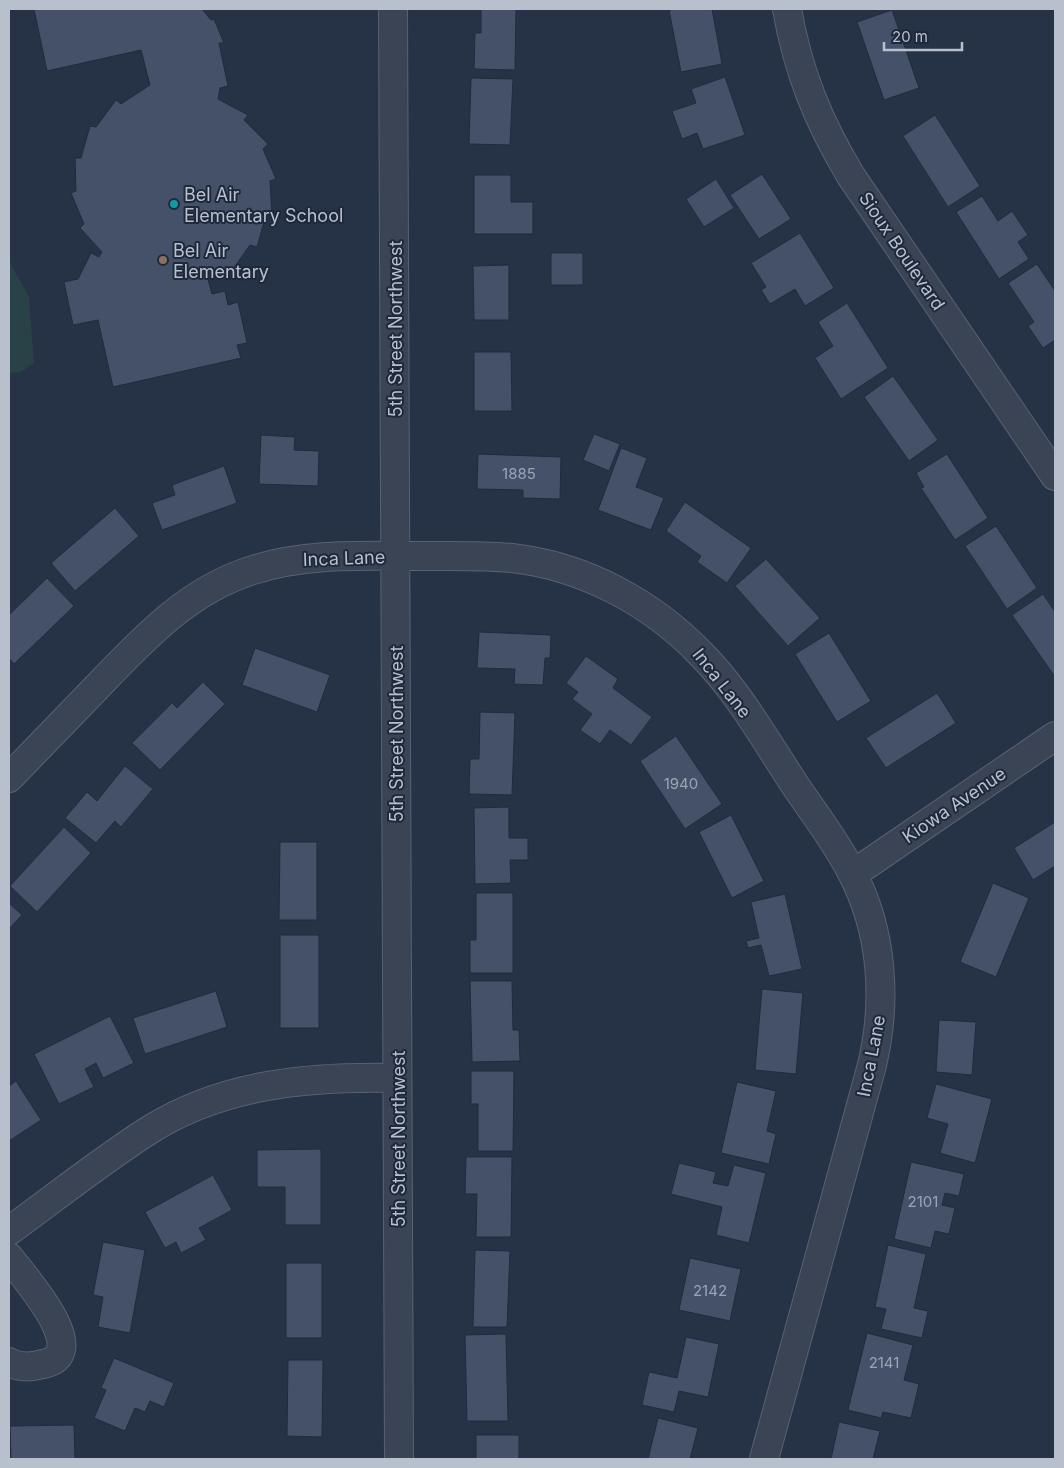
<svg xmlns="http://www.w3.org/2000/svg" width="1064" height="1468" font-family="Inter,sans-serif">
  <rect width="100%" height="100%" fill="#263246"/>
  <path fill="#284247" d="M9 261 29 297 34 363 21 372 9 373Z"/>
  <path fill="#445168" stroke="#212b3d" d="M34 9H202L211 20 214 19 224 43H219L228 86 220 88 218 99 248 115 244 120 268 144 263 149 276 179 270 181 272 215H266L257 247 250 245 231 272 226 268 208 279 212 294 225 291 228 305 238 302 247 343 237 345 241 358 113 387 98 320 73 325 64 282 78 279 91 253 99 257 102 252 80 228 84 224 71 193 76 191 75 158H81L90 126 96 127 116 100 121 104 150 85 141 50 47 71Z
    M481 9H516L515 70 474 69 475 33H481Z
    M678 9H712L722 64 681 72 669 10Z
    M892 10 919 88 884 100 857 22Z
    M725 77 745 135 703 149 697 133 682 139 672 111 696 103 691 89Z
    M471 78 513 79 510 145 469 144Z
    M935 115 980 186 948 207 903 136Z
    M762 174 791 219 759 239 730 195Z
    M474 175H511V202H533V234H474Z
    M716 179 734 208 704 227 686 199Z
    M982 196 998 221 1012 211 1028 235 1018 242 1029 259 999 279 956 212Z
    M800 233 834 288 805 306 795 289 770 304 761 290 766 287 751 263Z
    M551 253H583V285H551Z
    M1037 264 1055 291V340L1043 348 1028 326 1034 322 1008 283Z
    M509 265V320H474L473 266Z
    M847 303 888 368 841 399 815 358 833 346 818 322Z
    M474 352H511L512 411H474Z
    M893 376 938 440 909 461 864 397Z
    M594 434 620 444 609 471 583 460Z
    M261 435 295 437 294 450 319 451 318 486 259 484Z
    M621 448 647 458 636 487 664 498 651 530 598 510Z
    M478 454 561 457 560 499 523 498V490L477 489Z
    M947 454 988 518 955 540 921 488 924 487 916 473Z
    M224 466 237 503 162 530 152 503 175 495 172 485Z
    M685 502 751 548 727 583 697 562 701 556 666 531Z
    M115 508 139 536 75 591 51 563Z
    M996 526 1037 588 1007 609 965 546Z
    M766 559 820 618 788 646 735 586Z
    M47 578 74 606 14 664 9 658V615Z
    M1043 594 1055 612V677L1012 615Z
    M479 632 551 635 550 658H545L543 685 514 684 515 669 477 668Z
    M829 633 871 701 837 722 795 654Z
    M255 648 330 675 317 712 242 685Z
    M586 656 618 679 613 688 652 717 631 745 610 730 600 744 580 730 592 714 572 699 578 692 566 683Z
    M203 682 225 704 160 770 132 743 172 703 177 708Z
    M937 693 956 723 886 768 866 738Z
    M480 712 515 713 512 795 469 794 470 759H479Z
    M676 736 722 804 685 829 640 761Z
    M125 766 153 789 121 827 115 821 96 843 65 818 87 792 97 801Z
    M509 807V838H528V860H510L511 883 475 884 474 808Z
    M731 815 764 881 732 898 699 832Z
    M1055 822V866L1033 880 1014 848Z
    M64 827 91 853 37 912 10 886Z
    M280 842H317V920H279Z
    M993 883 1029 898 996 977 960 962Z
    M476 893H513V973H470V940H476Z
    M785 894 802 969 769 976 761 945 748 948 746 941 759 938 751 902Z
    M9 903 22 915 9 929Z
    M280 935H319V1028H280Z
    M470 981H512L513 1030H519L520 1061 472 1062Z
    M762 989 803 993 796 1074 755 1070Z
    M216 991 227 1027 145 1054 133 1018Z
    M110 1016 134 1063 103 1078 96 1063 85 1069 94 1087 59 1104 34 1054Z
    M939 1020 976 1022 972 1075 936 1072Z
    M471 1071H514L513 1151H478V1104H471Z
    M16 1081 41 1120 9 1141V1086Z
    M737 1082 776 1091 767 1131 776 1134 769 1164 721 1153Z
    M936 1084 992 1099 975 1163 940 1153 948 1124 927 1118Z
    M321 1149V1225H285V1187H257V1150Z
    M466 1157H512L511 1237H476L477 1194H465Z
    M911 1162 964 1174 959 1196 945 1193 942 1205 955 1208 949 1234 935 1231 931 1248 894 1239Z
    M679 1163 716 1172 713 1183 728 1186 734 1165 766 1173 749 1243 716 1235 722 1207 671 1194Z
    M213 1175 232 1210 199 1228 206 1240 181 1253 176 1242 165 1248 145 1212Z
    M103 1242 145 1250 130 1333 98 1327 103 1297 93 1295Z
    M888 1245 926 1254 914 1308 928 1311 922 1338 881 1329 886 1309 875 1307Z
    M475 1250 510 1251 507 1327H473Z
    M690 1258 741 1269 730 1321 679 1310Z
    M286 1263H322V1338H286Z
    M867 1333 913 1345 904 1380 919 1384 911 1418 883 1412 881 1418 848 1410Z
    M506 1334 508 1421H467L465 1335Z
    M686 1337 719 1344 708 1397 679 1391 674 1412 642 1405 649 1372 677 1378Z
    M114 1358 174 1383 164 1407 150 1401 145 1412 135 1408 125 1431 94 1418 106 1390 101 1388Z
    M288 1360H323L322 1437 287 1436Z
    M658 1418 698 1428 690 1459H648Z
    M839 1422 880 1431 873 1459H831Z
    M74 1425 75 1459H11L10 1426Z
    M476 1435H519V1459H476Z"/>
  <g fill="none" stroke-linecap="round" stroke-linejoin="round">
    <defs>
      <path id="minor" d="M393 9 399 1459
        M787 9C798 72 818 121 851 176L1055 476
        M9 778C38 748 68 717 97 687 143 639 188 590 253 570 306 553 361 556 416 556 448 556 480 555 512 558 583 566 651 602 701 654 739 692 767 743 797 788 816 816 837 843 852 873 883 932 887 1001 872 1065L764 1459
        M853 874 1055 736
        M9 1231C56 1197 102 1160 151 1129 225 1083 313 1076 397 1078
        M9 1257C22 1275 95 1354 43 1364 32 1367 19 1368 9 1362"/>
    </defs>
    <use href="#minor" stroke="#596272" stroke-width="30"/>
    <use href="#minor" stroke="#3b4455" stroke-width="28"/>
  </g>
  <circle fill="#0f9aa8" stroke="#1f293b" stroke-width="2" cx="174" cy="204" r="5"/>
  <circle fill="#8d6e63" stroke="#1f293b" stroke-width="2" cx="163" cy="260" r="5"/>
  <g text-anchor="middle" dominant-baseline="central" stroke-width="4" stroke-linejoin="round" paint-order="stroke">
    <g font-size="15" fill="#9ba4b4">
      <text x="519" y="473">1885</text>
      <text x="681" y="783">1940</text>
      <text x="923" y="1201">2101</text>
      <text x="710" y="1290">2142</text>
      <text x="884" y="1362">2141</text>
    </g>
    <g font-size="18" fill="#b8c0ce" stroke="#1f293b" text-anchor="start">
      <text x="184" y="194">Bel Air<tspan x="184" dy="21">Elementary School</tspan></text>
      <text x="173" y="250">Bel Air<tspan x="173" dy="21">Elementary</tspan></text>
    </g>
    <g font-size="18" fill="#b8c0ce" stroke="#1f293b">
      <text transform="translate(902 251) rotate(56)">Sioux Boulevard</text>
      <text transform="translate(395 329) rotate(-90)">5th Street Northwest</text>
      <text transform="translate(344 558) rotate(-2)">Inca Lane</text>
      <text transform="translate(722 683) rotate(52)">Inca Lane</text>
      <text transform="translate(396 734) rotate(-90)">5th Street Northwest</text>
      <text transform="translate(954 805) rotate(-34)">Kiowa Avenue</text>
      <text transform="translate(871 1056) rotate(-79)">Inca Lane</text>
      <text transform="translate(398 1139) rotate(-90)">5th Street Northwest</text>
    </g>
  </g>
  <rect width="1064" height="1468" fill="none" stroke="#b8c0ce" stroke-width="20"/>
  <path d="M884 42v8h78v-8" fill="none" stroke="#b8c0ce" stroke-width="2.5"/>
  <text x="892" y="42" font-size="15" fill="#b8c0ce" stroke="#1f293b" stroke-width="4" paint-order="stroke">20 m</text>
</svg>
